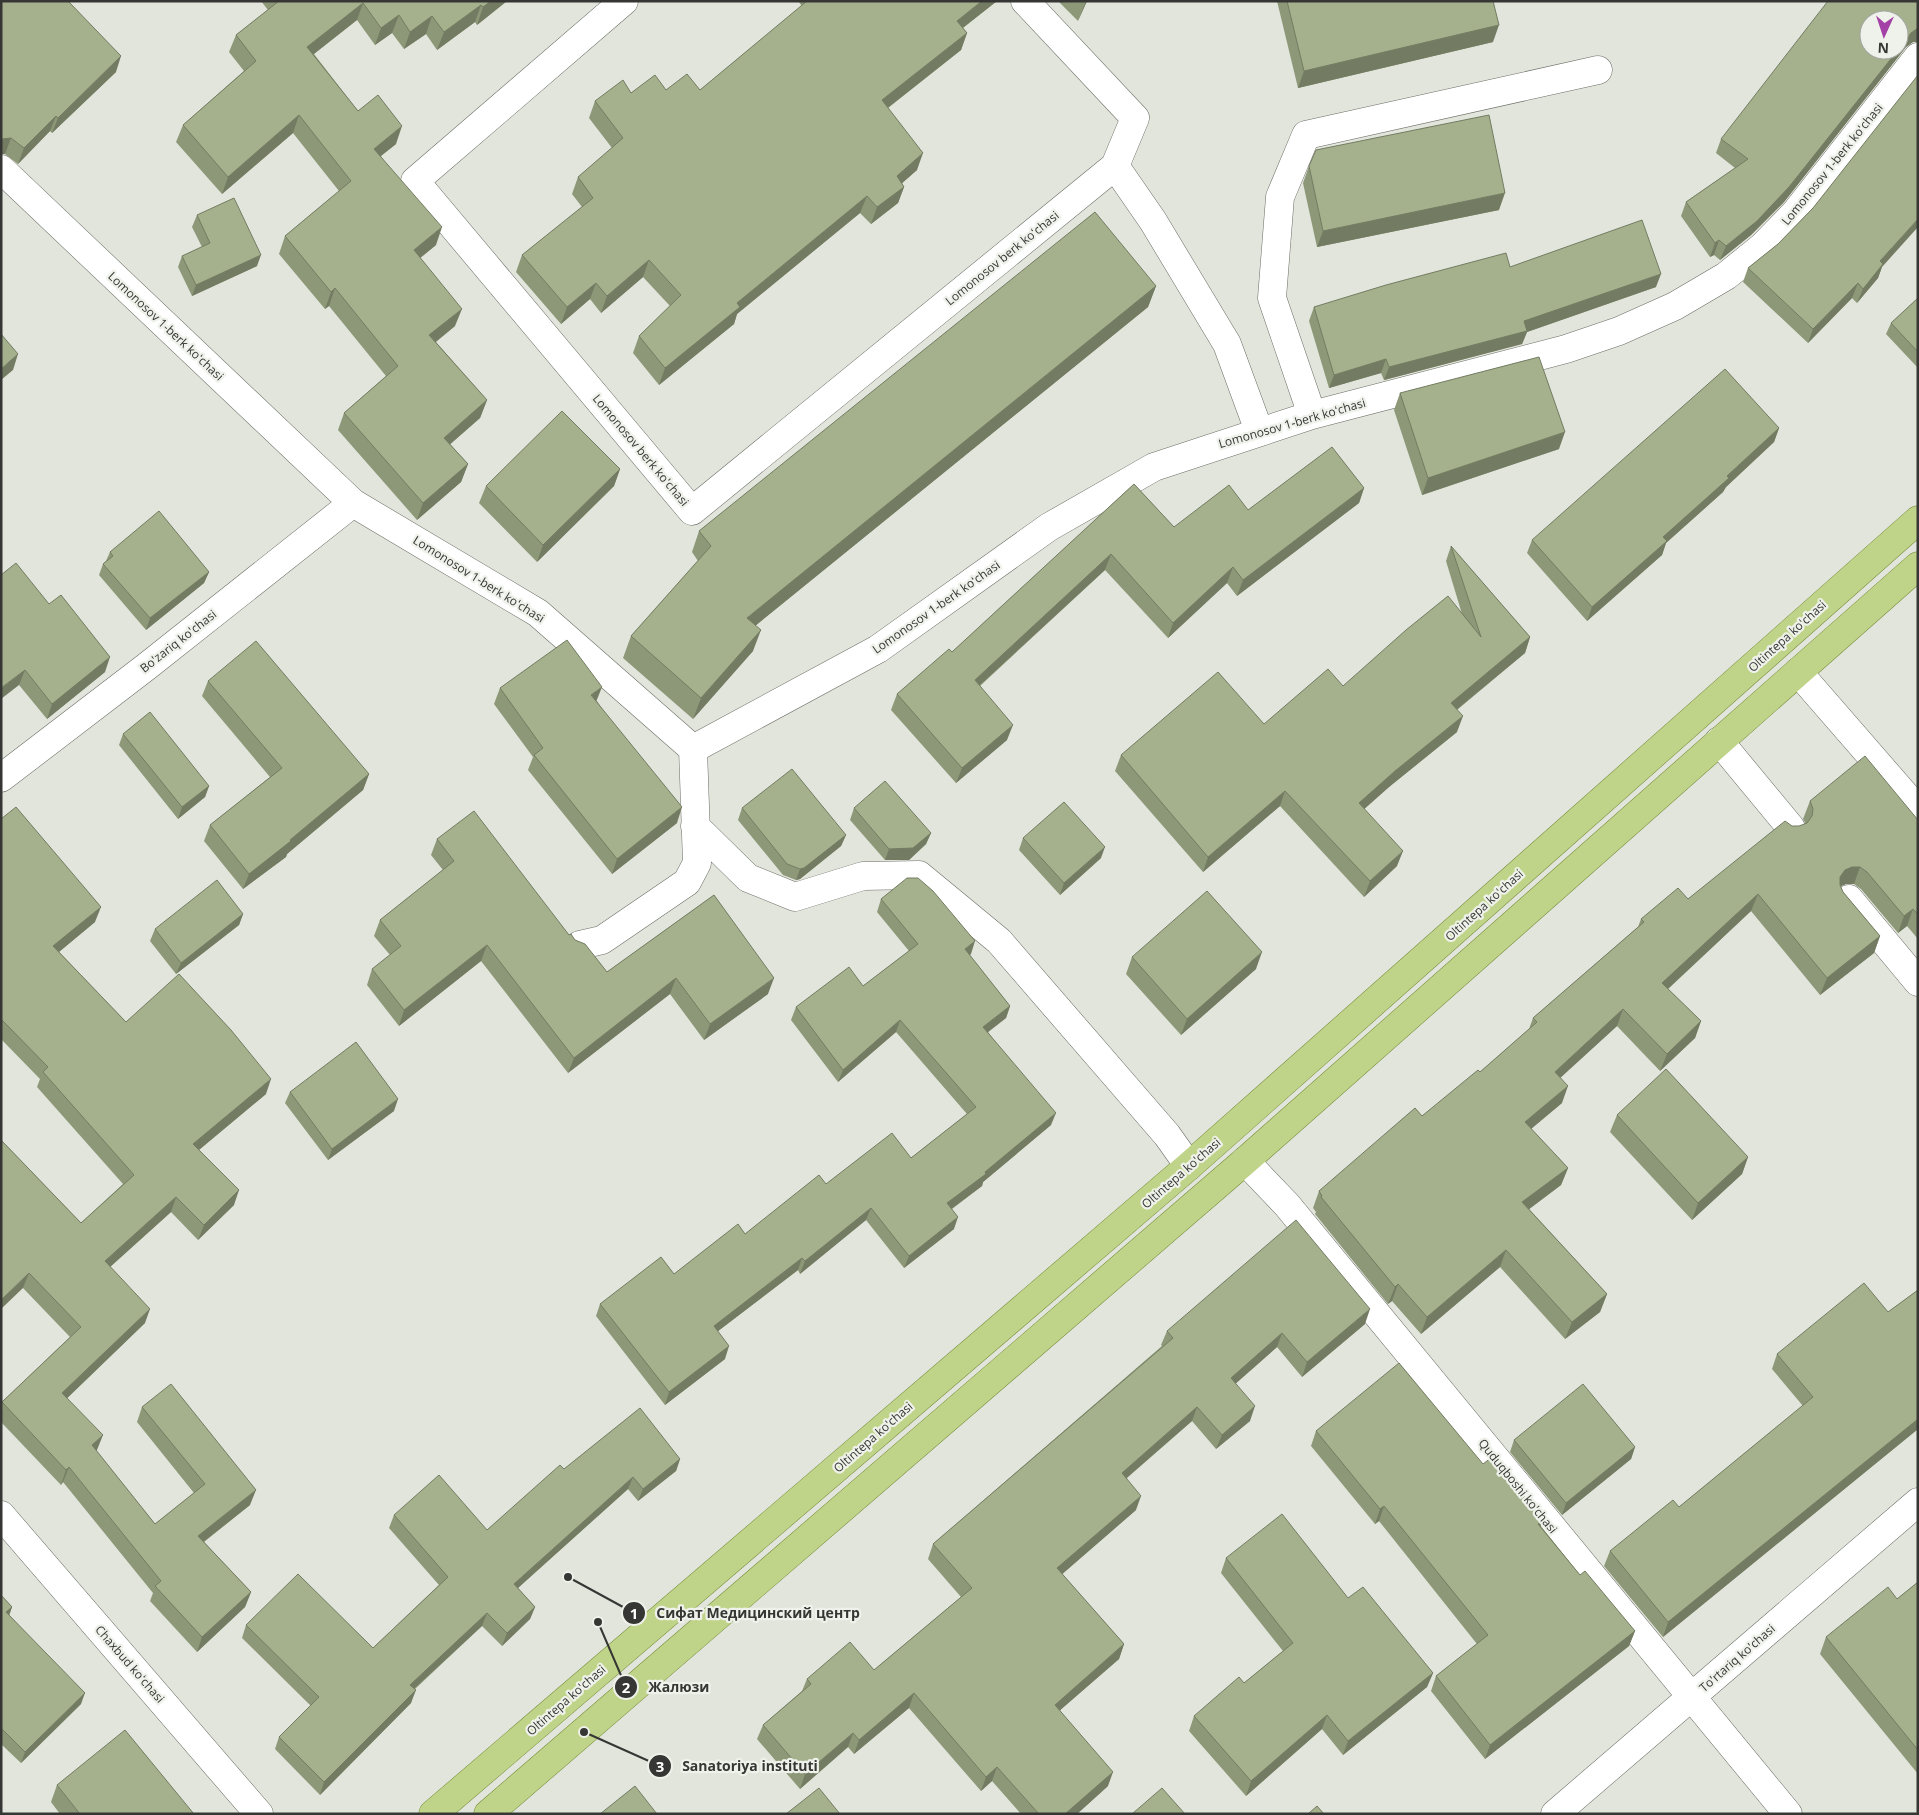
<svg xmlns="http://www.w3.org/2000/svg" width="1919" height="1815" font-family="'Open Sans',sans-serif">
  <rect width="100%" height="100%" fill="#e2e5dc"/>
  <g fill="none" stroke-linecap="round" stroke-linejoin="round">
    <defs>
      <path id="minor" d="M624 1 415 181 692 511 1115 166 1135 118 1025 1
        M1115 166 1153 221 1227 344 1259 431
        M1 169 353 503 538 613 693 749 878 649 1049 527 1154 467 1312 415 1566 349 1619 331 1675 306 1726 276 1762 247 1796 212 1918 57
        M1312 415 1272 298 1280 197 1306 135 1598 70
        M1798 672 1918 810
        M1719 741 1791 828
        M1 778 146 667 353 503
        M695 826 748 878 795 897 863 876 919 875 999 941 1167 1135 1189 1166
        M1849 899 1918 982
        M580 945 602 940 687 882 697 863 693 749
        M1245 1161 1287 1205 1788 1814
        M1 1515 259 1814
        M1555 1814 1918 1502"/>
      <path id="major" d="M433 1814 1189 1166 1918 520
        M488 1814 1245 1161 1918 566"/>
    </defs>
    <use href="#minor" stroke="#6b6e66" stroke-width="29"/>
    <use href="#major" stroke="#748b38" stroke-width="29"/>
    <use href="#minor" stroke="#fff" stroke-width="28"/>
    <use href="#major" stroke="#c0d489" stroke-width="28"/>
  </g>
  <path fill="#8d9878" d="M1 1 116 72 52 133 50 131 18 164 5 154Z
    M261 1H507L477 25 475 22 437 50 426 34 404 49 392 33 375 45 357 20 314 54 358 111 396 144 381 156 436 245 420 258 455 326 436 342 487 400 480 418 450 444 468 464 461 482 417 520 338 430 344 413 386 376 329 306 325 309 279 254 285 236 339 191 293 133 222 194 176 142 183 125 244 71 229 52 236 35 268 10Z
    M798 1H997L963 28 967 33 961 50 888 108 917 170 902 183 904 187 898 203 871 224 860 213 737 314 734 324 659 385 633 353 639 336 670 306 643 277 601 313 590 299 561 324 516 272 522 255 582 207 572 194 578 177 612 148 589 118 595 101 631 93 666 90H700L802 6Z
    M1058 1H1087L1078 21Z
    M1277 1H1493V42L1298 88Z
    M1918 1V42H1913L1906 47 1784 202 1751 235 1720 260 1714 255 1710 257 1681 216 1686 202 1735 168 1716 153 1721 139Z
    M1309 166 1499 210 1317 247 1303 183Z
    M1813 208 1882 267 1878 278 1857 303 1852 298 1808 343 1743 282 1748 268 1778 244Z
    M197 215 257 266 192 296 178 267 182 256 202 247 192 227Z
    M1510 267 1656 287 1527 332 1522 344 1384 380 1381 373 1329 388 1309 321 1314 307Z
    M1156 286 1148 307 756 625 753 651 693 719 623 658 631 636 698 561 692 552 699 531Z
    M1918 298V368L1886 334 1891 323Z
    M1400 393 1559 449 1422 495 1394 410Z
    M1779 428 1774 442 1726 487 1723 492 1666 543 1662 555 1587 621 1527 553 1532 540Z
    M620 469 614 486 537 562 479 503 486 486Z
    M1134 484 1174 527 1248 510 1364 488 1359 503 1237 596 1227 583 1168 638 1105 570 980 686 1007 740 956 783 891 710 897 694 952 652Z
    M1451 546 1530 637 1525 653 1457 710V732L1389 787 1364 809 1397 866 1364 897 1280 806 1203 872 1115 771 1121 755 1264 724 1343 686 1462 614 1446 561Z
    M110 552 209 572 204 583 146 630 99 575 103 564 106 561Z
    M1 575 105 672 47 719 19 685Z
    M208 681 369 774 363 790 287 854 286 857 243 889 204 841 210 825 270 777 202 696Z
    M500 688 597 701 677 823 612 874 528 770 533 757 494 704Z
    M123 734 209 786 205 797 178 819 119 745Z
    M1810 801 1918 820V939L1907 926 1898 933 1861 889 1854 884H1846L1841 886 1843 892 1880 936 1874 953 1820 995 1751 911 1668 989 1701 1021 1695 1038 1660 1071 1617 1026 1560 1078 1562 1103 1531 1129 1568 1168 1561 1185 1529 1209 1607 1294 1600 1312 1565 1339 1500 1267 1421 1334 1392 1301 1388 1304 1315 1214 1316 1212 1313 1208 1319 1191 1422 1116 1480 1072 1529 1029 1533 1018 1638 927 1641 919 1688 899 1792 826H1799L1806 824 1803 819Z
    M742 808 846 835 841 846 800 879 796 880 783 875 738 820Z
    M854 808 931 833 926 844 909 860H885L850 820Z
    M1 819 95 922 59 952 126 1022 266 1094 199 1150 234 1205 198 1240 171 1212 110 1267 145 1323 67 1398 97 1450 96 1451 155 1524 194 1493 137 1422 142 1407 250 1505 204 1542 251 1592 245 1607 197 1652 150 1601 153 1593 63 1482 61 1485 1 1422 2 1402 70 1337 23 1288 1 1140 81 1223 123 1184 37 1087 40 1079 1 1039Z
    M1023 838 1101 858 1060 895 1019 850Z
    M437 839 569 935 607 972 714 895 768 994 704 1040 670 994 568 1073 481 961 399 1026 367 985 372 969 390 955 374 936 380 920 443 870 431 855Z
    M881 899 971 954 969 955 1010 1006 1006 1018 988 1032 1051 1125 983 1182 982 1186 952 1209 954 1229 904 1268 866 1220 800 1274 798 1270 718 1331 725 1359 665 1405 596 1316 600 1304 674 1274 745 1234 911 1158 967 1114 896 1032 838 1082 791 1020 796 1007 863 986 909 951 877 912Z
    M243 914 239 925 176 974 150 941 155 929Z
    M1132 957 1256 969 1181 1035 1126 974Z
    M290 1092 394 1111 328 1160 285 1103Z
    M1617 1115 1748 1157 1742 1174 1692 1220 1610 1132Z
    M1918 1290V1429L1663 1637 1604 1566 1610 1551 1679 1507 1803 1406 1772 1369 1777 1354 1888 1312Z
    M1365 1324 1302 1377 1277 1347 1235 1384 1250 1421 1216 1449 1192 1421 1127 1478 1136 1510 1062 1574 1124 1644 1119 1659 1060 1710 1108 1786 1077 1814H1021L992 1781 981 1791 909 1708 854 1754 848 1747 800 1789 757 1739 763 1725 802 1691 807 1679 874 1670 961 1597 928 1559 933 1544 1162 1346 1161 1345 1167 1331Z
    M1316 1431 1483 1464 1541 1526 1580 1575 1635 1631 1629 1646 1485 1759 1431 1691 1436 1676 1477 1644 1379 1521 1375 1524 1311 1446Z
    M1514 1440 1635 1447 1631 1459 1562 1515 1510 1452Z
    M680 1459 676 1471 638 1501 628 1489 518 1588 535 1607 530 1619 502 1646 482 1626 415 1689 411 1703 320 1795 275 1749 279 1737 311 1706 242 1638 246 1625 373 1648 439 1585 389 1528 394 1515 487 1530 564 1469Z
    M1226 1558 1348 1598 1433 1673 1427 1687 1343 1755 1322 1729 1246 1796 1189 1731 1194 1716 1244 1683 1283 1651 1221 1573Z
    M1918 1582V1774L1820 1654 1826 1637 1897 1599Z
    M1 1595 12 1607 9 1615 81 1704 21 1763 1 1744Z
    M57 1785 194 1814H60L51 1802Z"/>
  <path fill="#737c62" d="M491 1H507L477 25 483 7Z
    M982 1H997L951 37 957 21Z
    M1086 1H1087L1078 21Z
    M363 3 357 20 301 64 307 47Z
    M481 5 475 22 437 50 444 32Z
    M399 15 392 33 375 45 381 28Z
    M432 16 426 34 404 49 410 32Z
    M1499 25 1493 42 1298 88 1304 71Z
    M1918 28V42H1913L1906 47 1784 202 1751 235 1720 260 1726 246 1898 50H1899V48L1911 33Z
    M967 33 961 50 876 117 882 100Z
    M121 56 116 72 52 133 58 118Z
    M299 115 293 133 222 194 228 177Z
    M56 116 50 131 18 164 24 148Z
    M402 126 396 144 368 166 374 149Z
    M11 138 5 154H1V139Z
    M923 153 917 170 891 193 897 176Z
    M904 187 898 203 871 224 877 207Z
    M1505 193 1499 210 1317 247 1323 231Z
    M867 196 860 213 737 314 734 324 659 385 665 368 737 303Z
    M1918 219V227L1882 267 1878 278 1857 303 1863 289 1880 261Z
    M442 227 436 245 408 268 414 250Z
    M1719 240 1714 255 1710 257 1715 243Z
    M261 255 257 266 192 296 196 285Z
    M649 260 643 277 601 313 607 296Z
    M1661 274 1656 287 1527 332 1522 344 1384 380 1389 367Z
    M596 283 590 299 561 324 567 307Z
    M1858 283 1852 298 1808 343 1813 329Z
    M1156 286 1148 307 739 639 747 618Z
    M335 288 329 306 325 309 331 292Z
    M462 309 455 326 423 352 429 335Z
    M18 354 13 370 1 380V369Z
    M1386 359 1381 373 1329 388 1334 375Z
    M487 400 480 418 438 455 444 438Z
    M1779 428 1774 442 1726 487 1723 492 1666 543 1662 555 1587 621 1592 607 1663 537 1727 476Z
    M1565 432 1559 449 1422 495 1428 478Z
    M468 464 461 482 417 520 423 503Z
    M620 469 614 486 537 562 543 545Z
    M1364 488 1359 503 1237 596 1243 580Z
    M1111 554 1105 570 969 695 975 680Z
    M1233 567 1227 583 1168 638 1173 623Z
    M209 572 204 583 146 630 150 618Z
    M761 630 753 651 693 719 701 698Z
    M1530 637 1525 653 1445 719 1451 703Z
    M110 657 105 672 47 719 52 704Z
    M25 670 19 685 1 699V688Z
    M602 687 596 702 591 695Z
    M1463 716 1457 732 1389 787 1353 819 1359 803 1395 771Z
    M1013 725 1007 740 956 783 962 768Z
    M369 774 363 790 287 854 286 857 243 889 249 874Z
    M209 786 205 797 178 819 182 807Z
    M1285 791 1280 806 1203 872 1208 857Z
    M682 807 677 823 612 874 617 859Z
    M931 833 926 844 909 860H885L889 849Z
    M846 835 841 846 800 879 796 880 800 869Z
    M1105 847 1101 858 1060 895 1064 883Z
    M1403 851 1397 866 1364 897 1370 881Z
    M1852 867H1860L1854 884H1846L1839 887 1840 877 1845 870Z
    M1758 894 1751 911 1656 1000 1662 983Z
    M101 907 95 922 48 961 53 946Z
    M1913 909 1907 926 1898 933 1904 916Z
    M243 914 239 925 176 974 181 963Z
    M1880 936 1874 953 1820 995 1827 978Z
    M975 941 971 954 961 962 965 949Z
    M487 945 481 961 399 1026 404 1010Z
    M1262 952 1256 969 1181 1035 1187 1019Z
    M676 978 670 994 568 1073 574 1058Z
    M774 978 768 994 704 1040 710 1024Z
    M1010 1006 1006 1018 979 1039 983 1027Z
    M1623 1009 1617 1026 1548 1089 1555 1072Z
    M900 1020 896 1032 838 1082 843 1070Z
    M1701 1021 1695 1038 1660 1071 1667 1054Z
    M271 1079 266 1094 188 1159 193 1144Z
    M1568 1086 1562 1103 1519 1139 1525 1122Z
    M398 1099 394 1111 328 1160 332 1149Z
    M1056 1113 1051 1125 983 1182 982 1186 943 1215 947 1203Z
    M1748 1157 1742 1174 1692 1220 1698 1203Z
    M1568 1168 1561 1185 1516 1219 1522 1202Z
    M239 1190 234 1205 198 1240 204 1225Z
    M176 1197 171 1212 100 1276 105 1261Z
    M871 1208 866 1220 800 1274 805 1261Z
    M958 1217 954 1229 904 1268 909 1256Z
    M1506 1250 1500 1267 1421 1334 1427 1317Z
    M802 1258 798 1270 709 1338 714 1326Z
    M29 1273 23 1288 1 1309V1300Z
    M1398 1284 1392 1301 1388 1304 1395 1287Z
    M1607 1294 1600 1312 1565 1339 1572 1322Z
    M150 1309 145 1323 57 1408 62 1393Z
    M1370 1309 1365 1324 1302 1377 1307 1362Z
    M1282 1333 1277 1347 1225 1393 1231 1378Z
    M729 1346 725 1359 665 1405 669 1392Z
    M1255 1406 1250 1421 1216 1449 1222 1435Z
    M1197 1407 1192 1421 1116 1487 1122 1473Z
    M1918 1419V1429L1663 1637 1668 1622Z
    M103 1435 97 1450 86 1460 92 1445Z
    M1635 1447 1631 1459 1562 1515 1566 1503Z
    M680 1459 676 1471 638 1501 643 1489Z
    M69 1467 63 1482 61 1485 66 1470Z
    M633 1477 628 1489 509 1596 514 1584Z
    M256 1490 250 1505 193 1550 198 1536Z
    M1141 1496 1136 1510 1052 1583 1057 1568Z
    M1384 1506 1379 1521 1375 1524 1380 1509Z
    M1543 1520 1538 1534V1524Z
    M251 1592 245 1607 197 1652 202 1637Z
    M12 1607 8 1619 6 1612Z
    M535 1607 530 1619 502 1646 507 1633Z
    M487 1613 482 1626 405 1697 410 1685Z
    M1635 1631 1629 1646 1485 1759 1490 1745Z
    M1124 1644 1119 1659 1050 1719 1055 1705Z
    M1433 1673 1427 1687 1343 1755 1348 1741Z
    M416 1690 411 1703 320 1795 324 1782Z
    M85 1693 81 1704 21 1763 25 1752Z
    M914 1693 909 1708 854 1754 859 1740Z
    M1327 1715 1322 1729 1246 1796 1251 1781Z
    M853 1733 848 1747 800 1789 805 1774Z
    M997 1767 992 1781 981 1791 986 1777Z
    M1113 1772 1108 1786 1077 1814H1065Z"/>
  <path fill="#a4b18c" stroke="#737c62" d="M1 1H68L121 56 58 118 56 116 24 148 11 138 1 139Z
    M279 1H491L483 7 481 5 444 32 432 16 410 32 399 15 381 28 363 3 307 47 358 111 378 95 402 126 374 149 442 227 414 250 462 309 429 335 487 400 444 438 468 464 423 503 344 413 398 366 335 288 331 292 285 236 351 181 299 115 228 177 183 125 256 61 236 35Z
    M807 1H982L957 21 967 33 882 100 923 153 897 176 904 187 877 207 867 196 737 303 740 307 665 368 639 336 681 295 649 260 607 296 596 283 567 307 522 255 593 198 578 177 623 138 595 101 623 80 631 93 655 75 666 90 687 74 700 90Z
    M1287 1H1493L1499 25 1304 71Z
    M1828 1H1918V28L1911 33 1899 48V20H1869V50H1898L1789 187 1757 221 1726 246 1719 240 1715 243 1686 202 1748 159 1721 139Z
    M1918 75V219L1880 261 1883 264 1863 289 1858 283 1813 329 1748 268 1778 244 1813 208Z
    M1489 115 1505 193 1323 231 1309 166 1316 150Z
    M234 198 261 255 196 285 182 256 210 243 197 215Z
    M1095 212 1156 286 747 618 761 630 701 698 631 636 711 546 699 531Z
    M1642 220 1661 274 1524 321 1527 331 1389 367 1386 359 1334 375 1314 307 1386 285 1506 253 1510 267Z
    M1918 298V352L1891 323Z
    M1 334 18 354 1 369Z
    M1539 357 1565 432 1428 478 1400 393Z
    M1725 369 1779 428 1727 476 1729 478 1663 537 1667 541 1592 607 1532 540Z
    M562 411 620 469 543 545 486 486Z
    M1332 447 1364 488 1243 580 1233 567 1173 623 1111 554 975 680 1013 725 962 768 897 694 949 649 952 652 1134 484 1174 527 1229 485 1248 510Z
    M159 511 209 572 150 618 103 564 113 556 110 552Z
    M1451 546 1530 637 1451 703 1463 716 1395 771 1359 803 1403 851 1370 881 1285 791 1208 857 1121 755 1218 672 1264 724 1328 669 1343 686 1406 630 1448 596 1481 637Z
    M16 563 49 604 61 595 110 657 52 704 25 670 1 688V575Z
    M567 640 602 687 591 695 682 807 617 859 534 755 543 748 500 688Z
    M256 641 369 774 290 840 291 841 249 874 210 825 282 768 208 681Z
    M150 712 209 786 182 807 123 734Z
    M1865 756 1918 820V914L1913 909 1904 916 1867 872 1860 867H1852L1845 870 1840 877V885L1843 892 1880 936 1827 978 1758 894 1662 983 1701 1021 1667 1054 1623 1009 1555 1072 1568 1086 1525 1122 1568 1168 1522 1202 1607 1294 1572 1322 1506 1250 1427 1317 1398 1284 1395 1287 1321 1197 1322 1196 1319 1191 1415 1108 1422 1116 1478 1070 1480 1072 1537 1022 1533 1018 1644 922 1641 919 1678 888 1688 899 1785 821 1792 826H1799L1807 823 1812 816 1813 809 1810 801Z
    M792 769 846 835 804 868 800 869 787 864 742 808Z
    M885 781 931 833 913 848 889 849 854 808Z
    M1064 802 1105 847 1064 883 1023 838Z
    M16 807 101 907 53 946 126 1022 179 974 231 1030 271 1079 193 1144 239 1190 204 1225 176 1197 105 1261 150 1309 62 1393 103 1435 92 1445 155 1524 205 1484 142 1407 171 1384 256 1490 198 1536 251 1592 202 1637 155 1586 161 1581 69 1467 66 1470 2 1402 81 1327 29 1273 1 1300V1140L81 1223 134 1175 43 1072 48 1067 1 1019V819Z
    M474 811 569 935 571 934 575 940 585 944 607 972 714 895 774 978 710 1024 676 978 574 1058 487 945 404 1010 372 969 401 946 380 920 454 861 437 839Z
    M907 878H918L933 891 975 941 965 949 1010 1006 983 1027 1056 1113 985 1172 986 1174 947 1203 958 1217 909 1256 871 1208 805 1261 802 1258 714 1326 729 1346 669 1392 600 1304 661 1257 674 1274 738 1224 745 1234 819 1175 826 1184 892 1133 911 1158 976 1107 900 1020 843 1070 796 1007 849 967 863 986 918 944 881 899Z
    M217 880 243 914 181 963 155 929Z
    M1207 891 1262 952 1187 1019 1132 957Z
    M356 1042 398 1099 332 1149 290 1092Z
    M1666 1069 1748 1157 1698 1203 1617 1115Z
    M1296 1220 1370 1309 1307 1362 1282 1333 1231 1378 1255 1406 1222 1435 1197 1407 1122 1473 1141 1496 1057 1568 1124 1644 1055 1705 1113 1772 1065 1814H1039L997 1767 986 1777 914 1693 859 1740 853 1733 805 1774 763 1725 811 1684 807 1679 850 1642 874 1670 972 1588 933 1544 1173 1338 1167 1331Z
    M1864 1283 1888 1312 1918 1290V1419L1668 1622 1610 1551 1673 1500 1679 1507 1813 1397 1777 1354Z
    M1399 1363 1483 1464 1492 1457 1543 1520 1538 1524 1580 1575 1585 1571 1635 1631 1490 1745 1436 1676 1488 1635 1384 1506 1380 1509 1316 1431Z
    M1583 1384 1635 1447 1566 1503 1514 1440Z
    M640 1408 680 1459 643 1489 633 1477 514 1584 535 1607 507 1633 487 1613 410 1685 416 1690 324 1782 279 1737 319 1697 246 1625 298 1574 373 1648 448 1577 394 1515 439 1475 487 1530 560 1465 564 1469Z
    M1282 1514 1348 1598 1363 1587 1433 1673 1348 1741 1327 1715 1251 1781 1194 1716 1239 1677 1244 1683 1293 1643 1226 1558Z
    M1918 1582V1750L1826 1637 1888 1587 1897 1599Z
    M1 1595 12 1607 6 1612 85 1693 25 1752 1 1728Z
    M125 1730 194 1814H80L57 1785Z
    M635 1786 657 1814H600Z
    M819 1788 840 1814H786Z
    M1162 1788 1185 1814H1132Z
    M1317 1806 1324 1814H1308Z"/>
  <g text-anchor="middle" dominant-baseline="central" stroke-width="4.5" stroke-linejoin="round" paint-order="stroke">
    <g font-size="12" fill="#363734" stroke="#eff2ea">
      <text transform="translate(1832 164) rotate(-51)">Lomonosov 1-berk koʻchasi</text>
      <text transform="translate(1002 258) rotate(-39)">Lomonosov berk koʻchasi</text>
      <text transform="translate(166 326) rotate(43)">Lomonosov 1-berk koʻchasi</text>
      <text transform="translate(1292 423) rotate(-16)">Lomonosov 1-berk koʻchasi</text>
      <text transform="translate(641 450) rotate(50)">Lomonosov berk koʻchasi</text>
      <text transform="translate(479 579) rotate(32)">Lomonosov 1-berk koʻchasi</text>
      <text transform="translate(936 607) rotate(-35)">Lomonosov 1-berk koʻchasi</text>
      <text transform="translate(1787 636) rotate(-42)">Oltintepa ko'chasi</text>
      <text transform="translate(178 641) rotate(-38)">Bo'zariq ko'chasi</text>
      <text transform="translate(1484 905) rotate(-42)">Oltintepa ko'chasi</text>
      <text transform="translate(1181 1173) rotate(-41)">Oltintepa ko'chasi</text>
      <text transform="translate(873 1437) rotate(-41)">Oltintepa ko'chasi</text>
      <text transform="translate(1518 1486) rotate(51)">Quduqboshi ko'chasi</text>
      <text transform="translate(1737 1658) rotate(-41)">To'rtariq ko'chasi</text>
      <text transform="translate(130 1664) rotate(49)">Chaxbud koʻchasi</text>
      <text transform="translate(566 1700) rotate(-41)">Oltintepa ko'chasi</text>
    </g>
  </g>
  <path fill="none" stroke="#363734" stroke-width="2" d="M568 1577L634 1613M598 1622L626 1687M584 1732L660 1766"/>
  <g fill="#363734" stroke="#eff2ea" stroke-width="2">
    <circle cx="568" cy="1577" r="5"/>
    <circle cx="598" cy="1622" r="5"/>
    <circle cx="584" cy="1732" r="5"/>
    <circle cx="634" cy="1613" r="12"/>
    <circle cx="626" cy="1687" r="12"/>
    <circle cx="660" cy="1766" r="12"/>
  </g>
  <g font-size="15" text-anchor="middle" font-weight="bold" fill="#fff">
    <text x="634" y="1619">1</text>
    <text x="626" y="1693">2</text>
    <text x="660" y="1772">3</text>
  </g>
  <g font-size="14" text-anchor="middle" font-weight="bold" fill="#363734" stroke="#eff2ea" stroke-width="4.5" stroke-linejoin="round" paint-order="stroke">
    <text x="758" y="1618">Сифат Медицинский центр</text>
    <text x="679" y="1692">Жалюзи</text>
    <text x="750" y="1771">Sanatoriya instituti</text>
  </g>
  <rect width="1919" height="1815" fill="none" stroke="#363734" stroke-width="5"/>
  <g transform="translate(1884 35) rotate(183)"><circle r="24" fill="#eff2ea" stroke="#a5a7a1"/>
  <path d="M0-4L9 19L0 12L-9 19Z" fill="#a441a7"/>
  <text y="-8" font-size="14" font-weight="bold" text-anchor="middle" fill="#363734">N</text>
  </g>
</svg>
